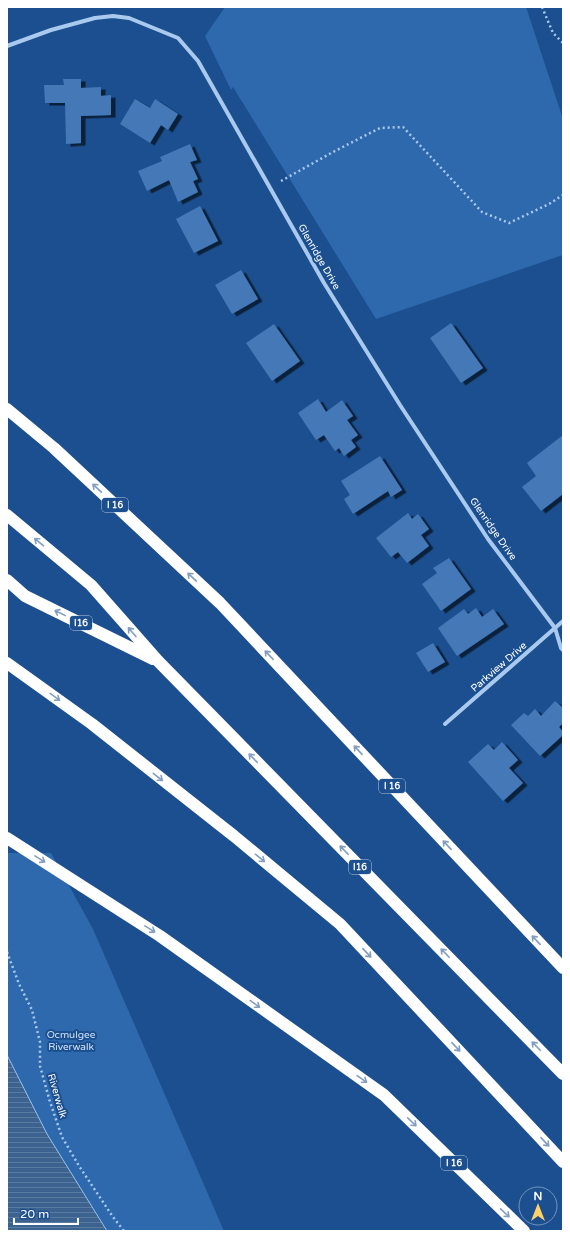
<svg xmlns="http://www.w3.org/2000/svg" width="570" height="1238" font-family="'Varela Round',sans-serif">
  <defs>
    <pattern id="water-rules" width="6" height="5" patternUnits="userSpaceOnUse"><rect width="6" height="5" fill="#3c6290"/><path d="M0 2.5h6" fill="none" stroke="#597aa1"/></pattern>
    <filter id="shadow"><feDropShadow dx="4.5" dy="2.5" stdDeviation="0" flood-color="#0009"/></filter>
  </defs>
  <rect width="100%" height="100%" fill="#1b4f8f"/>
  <path fill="#2e69ad" d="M225 7H526L563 119V255L376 319 233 87 231 90 205 36Z
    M7 853H51L93 929 224 1231H107L47 1134 7 1055Z"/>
  <path fill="url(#water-rules)" stroke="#9cc4f0" d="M7 1055 47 1134 107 1231H7Z"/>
  <path fill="#4478b7" filter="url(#shadow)" d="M63 79H81V88L101 87V96L111 95V115L81 116V143L66 144 65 103H45L44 85H64Z
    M135 99 150 108 155 99 178 114 168 130 161 125 150 143 120 124Z
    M190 144 197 160 190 162 198 179 193 181 198 192 178 202 169 180 147 191 138 171 162 161 160 157Z
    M200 206 218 241 194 253 176 219Z
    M241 270 258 299 232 314 215 285Z
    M451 323 483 368 461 383 430 338Z
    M274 324 300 361 272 381 246 343Z
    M318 399 326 412 342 400 353 416 347 420 358 435 351 440 356 447 344 456 339 448 335 451 324 435 316 440 298 413Z
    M563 435V494L541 511 522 487 536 476 527 463Z
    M380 456 402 490 391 497 388 491 353 514 344 499 350 495 341 481Z
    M408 513 412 519 418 514 429 529 421 535 429 546 407 563 398 552 391 557 376 538Z
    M449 558 471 589 441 611 422 584 437 573 433 568Z
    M476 608 482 617 493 609 504 624 457 656 438 628 464 609 468 614Z
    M433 643 445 662 428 672 416 653Z
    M555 701 563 708V723L559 727 563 732V735L540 756 511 725 524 713 528 716 535 709 541 716Z
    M502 742 518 760 509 768 523 783 503 801 468 762 488 744 494 750Z"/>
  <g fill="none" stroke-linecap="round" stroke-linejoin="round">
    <path stroke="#a9c9ee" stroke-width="2.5" stroke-dasharray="2 3" stroke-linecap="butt" d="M542 7 553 33 563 43
      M281 181 333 152 380 128 403 127 482 212 509 223 549 204 563 195
      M7 952 19 984 32 1010 40 1042V1066L50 1102 62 1137 79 1166 113 1217 124 1231"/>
    <path stroke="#a9c9ee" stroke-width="4" d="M7 46 51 30 95 18 113 16 129 18 178 38 198 61 324 283 400 405 488 539 555 628 561 648 563 650
      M445 724 563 621"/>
    <path stroke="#fff" stroke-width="12" d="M7 409 54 448 220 603 563 968
      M7 515 91 585 158 661 563 1074
      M7 580 25 596 153 659
      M7 663 92 724 234 836 340 924 563 1162
      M7 838 160 936 384 1095 524 1231"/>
  </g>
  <defs><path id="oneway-shaft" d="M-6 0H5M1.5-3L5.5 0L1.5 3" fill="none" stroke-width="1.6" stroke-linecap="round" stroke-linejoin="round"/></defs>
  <g stroke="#829ec1">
    <use href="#oneway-shaft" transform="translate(97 488) rotate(-137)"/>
    <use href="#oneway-shaft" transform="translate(39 542) rotate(-140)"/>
    <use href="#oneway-shaft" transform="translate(192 577) rotate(-137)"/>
    <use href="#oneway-shaft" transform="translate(60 613) rotate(-154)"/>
    <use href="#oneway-shaft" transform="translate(132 632) rotate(-131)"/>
    <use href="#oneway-shaft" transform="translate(269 655) rotate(-133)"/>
    <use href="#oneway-shaft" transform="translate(55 697) rotate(36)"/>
    <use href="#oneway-shaft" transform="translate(358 750) rotate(-133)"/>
    <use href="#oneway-shaft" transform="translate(253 758) rotate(-134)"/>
    <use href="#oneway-shaft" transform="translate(158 777) rotate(38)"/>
    <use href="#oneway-shaft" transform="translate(447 845) rotate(-133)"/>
    <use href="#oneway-shaft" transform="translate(344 850) rotate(-134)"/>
    <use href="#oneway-shaft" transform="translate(260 858) rotate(39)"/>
    <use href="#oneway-shaft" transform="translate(40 859) rotate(32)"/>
    <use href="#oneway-shaft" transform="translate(150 929) rotate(32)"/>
    <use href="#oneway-shaft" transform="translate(536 940) rotate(-133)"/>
    <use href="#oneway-shaft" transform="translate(367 953) rotate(47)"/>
    <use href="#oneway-shaft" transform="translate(445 953) rotate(-134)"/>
    <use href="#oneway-shaft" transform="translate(255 1004) rotate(36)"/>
    <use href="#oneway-shaft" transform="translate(536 1046) rotate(-134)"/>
    <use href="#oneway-shaft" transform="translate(456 1047) rotate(47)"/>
    <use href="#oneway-shaft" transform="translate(362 1079) rotate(35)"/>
    <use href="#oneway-shaft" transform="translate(412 1122) rotate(44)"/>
    <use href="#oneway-shaft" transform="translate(545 1142) rotate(47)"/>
    <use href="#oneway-shaft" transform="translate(505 1213) rotate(44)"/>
  </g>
  <g text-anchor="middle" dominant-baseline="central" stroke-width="4" stroke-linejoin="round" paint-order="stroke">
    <g fill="#1b4f8f" stroke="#bbcadd" stroke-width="1">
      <rect x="102" y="498" width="26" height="14" rx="3"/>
      <rect x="70" y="616" width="22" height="14" rx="3"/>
      <rect x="379" y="779" width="26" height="14" rx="3"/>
      <rect x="349" y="860" width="22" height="14" rx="3"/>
      <rect x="441" y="1156" width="26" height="14" rx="3"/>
    </g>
    <g font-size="9" font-weight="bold" fill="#fff">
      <text x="115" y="505">I 16</text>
      <text x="81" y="623">I16</text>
      <text x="392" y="786">I 16</text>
      <text x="360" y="867">I16</text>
      <text x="454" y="1163">I 16</text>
    </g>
    <g font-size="10" fill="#fff" stroke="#1b4f8f">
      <text transform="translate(319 257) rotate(60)">Glenridge Drive</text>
      <text transform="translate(493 529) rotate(55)">Glenridge Drive</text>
      <text transform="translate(499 667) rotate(-41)">Parkview Drive</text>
      <text transform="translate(57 1096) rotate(74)">Riverwalk</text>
    </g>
    <g font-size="10" fill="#cfe3fa" stroke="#1b4f8f">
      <text x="71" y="1035">Ocmulgee<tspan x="71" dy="12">Riverwalk</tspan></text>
    </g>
  </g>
  <rect width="570" height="1238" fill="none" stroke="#ffffff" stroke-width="16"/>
  <g transform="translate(538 1206)"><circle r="19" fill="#1b4f8f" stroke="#7695bc"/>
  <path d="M0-3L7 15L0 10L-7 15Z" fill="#ffd166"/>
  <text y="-6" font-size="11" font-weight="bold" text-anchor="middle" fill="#ffffff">N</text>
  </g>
  <path d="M14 1218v6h64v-6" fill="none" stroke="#ffffff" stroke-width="2"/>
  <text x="20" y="1218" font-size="12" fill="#ffffff" stroke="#1b4f8f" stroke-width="3" paint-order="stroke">20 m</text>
</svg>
